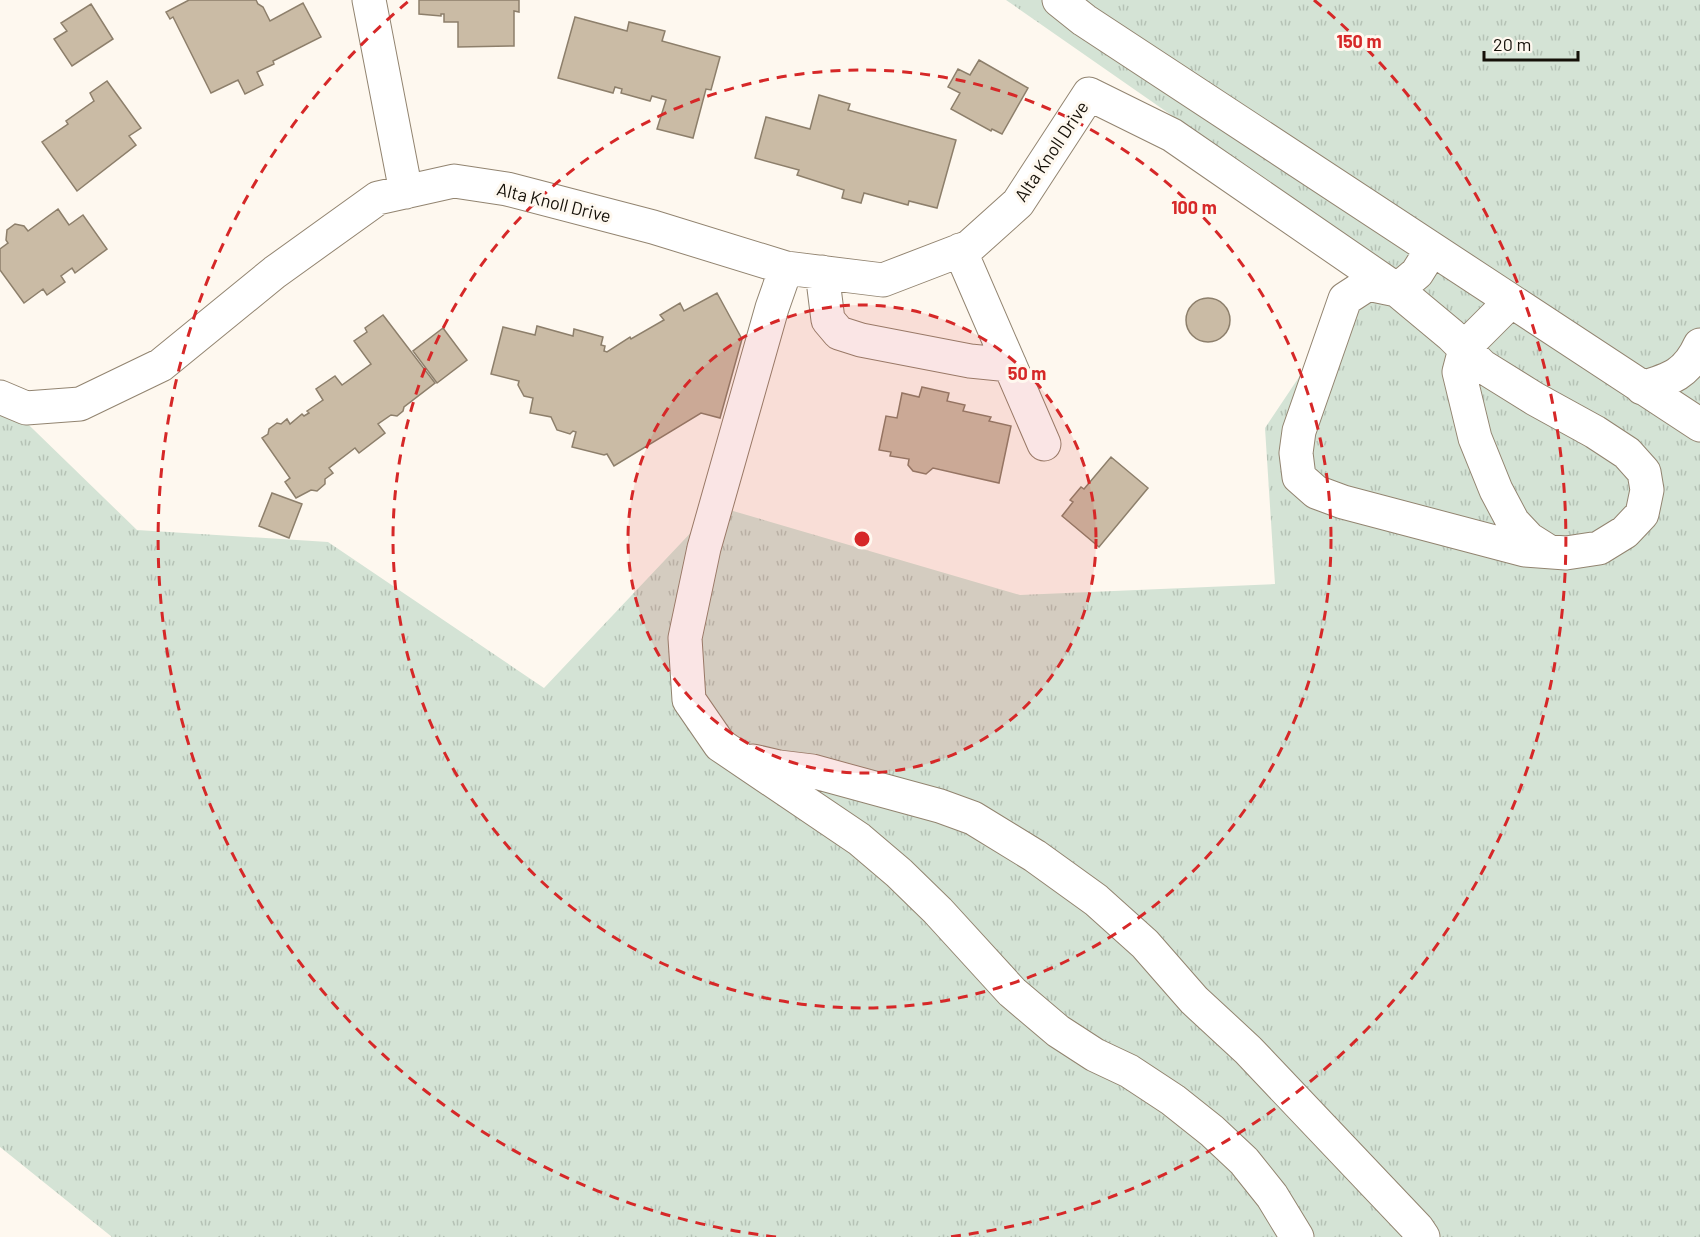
<svg xmlns="http://www.w3.org/2000/svg" width="1700" height="1237" font-family="Barlow,sans-serif">
  <defs>
    <pattern id="grass-tufts" width="24" height="20" patternUnits="userSpaceOnUse" patternTransform="scale(1.5)"><rect width="24" height="20" fill="#d4e3d5"/><path d="M3 7l-1-3M5 7V3M7 7l1-3M15 17l-1-3M17 17v-4M19 17l1-3" fill="none" stroke="#b5c2b5"/></pattern>
  </defs>
  <rect width="100%" height="100%" fill="#fef8ef"/>
  <path fill="url(#grass-tufts)" d="M1006 0H1700V1237H112L0 1147V397L137 530 328 542 544 688 716 506 1020 595 1275 584 1265 428 1378 259Z"/>
  <path fill="#cabba5" stroke="#8d7f6b" stroke-width="1.5" d="M189 0H256L258 4 263 7 270 21 303 3 321 37 273 61 274 64 257 72 263 85 245 94 238 80 211 93 173 17 170 19 166 12Z
    M419 0H519V12L514 11V46L458 47V22H444V14H441V16L419 14Z
    M91 4 113 39 72 66 54 39 67 31 61 23Z
    M575 17 627 31 629 22 665 31 662 41 720 57 711 90 706 89 693 138 657 129 666 100 652 96 650 101 621 93 622 89 615 87 613 93 558 78Z
    M979 60 1028 88 1002 134 992 129 991 131 951 109 960 93 948 87 958 69 970 75Z
    M107 81 141 128 129 136 136 145 77 191 42 142 68 124 66 121 94 101 90 93Z
    M819 95 850 104 848 110 956 140 937 208 909 201 908 205 864 193 861 203 842 198 844 190 797 175 799 170 755 158 766 117 810 129Z
    M58 209 69 225 83 215 107 249 75 273 72 268 61 276 65 282 47 295 43 289 24 303 0 270V249L8 243 6 240 7 230 15 224 24 226 28 231Z
    M717 293 742 339 720 418 701 413 614 466 607 454 604 455 572 447 576 432 573 431 570 434 557 430 551 417 530 413 533 398 524 396 518 385 519 381 491 374 503 327 535 335 537 326 573 336 574 329 603 337 601 345 605 346 604 351 607 352 630 337 631 339 664 320 660 315 680 303 684 311Z
    M1186 320a22 22 0 1 1 44 0a22 22 0 1 1-44 0Z
    M383 315 435 383 404 407 403 411 397 416 391 415 378 424 385 433 359 453 355 448 329 468 333 473 325 479V484L317 491 311 490 296 498 285 482 290 478 262 438 268 434 269 429 277 423 281 424 287 419 290 424 302 414 304 416 309 413 307 411 323 400 316 389 335 376 342 385 371 364 354 341 367 332 365 328Z
    M443 328 467 360 437 383 413 351Z
    M922 387 949 393 947 401 965 405 963 411 991 417 989 421 1011 426 999 483 933 468 926 474 913 471 908 465 909 459 890 456 891 452 879 450 886 416 897 418 902 393 919 397Z
    M1111 457 1148 488 1099 547 1062 516 1073 502 1070 500 1081 487 1084 489Z
    M272 493 302 504 289 538 259 526Z"/>
  <g fill="none" stroke-linecap="round" stroke-linejoin="round">
    <defs>
      <path id="minor" d="M369 0 406 192
        M1059 0 1084 20 1700 425
        M960 250 1044 444
        M786 268 772 308 704 548 685 638 689 700 720 745 859 839 899 873 938 911 1012 992 1058 1031 1095 1055 1129 1071 1173 1100 1212 1131 1244 1161 1272 1196 1297 1237
        M822 272 828 320 839 333 861 340 970 361 1010 365
        M1511 301 1470 342 1465 349 1459 372 1475 438 1496 490 1513 522 1529 539 1548 551
        M1642 388C1671 379 1687 374 1700 345
        M0 397 26 408 80 404 161 365 275 272 378 198 454 181 507 189 653 227 786 268 883 280 969 247 1018 203 1089 94 1172 135 1397 290 1451 335 1482 366 1535 399 1595 432 1627 453 1644 472 1647 490 1642 514 1625 532 1599 548 1566 553 1525 550 1343 502 1316 492 1299 477 1296 453 1299 431 1345 299 1368 284 1397 290 1417 273 1432 249
        M753 761 779 767 812 771 940 806 973 818 1035 856 1096 900 1145 944 1194 1000 1248 1050 1417 1228 1423 1237"/>
    </defs>
    <use href="#minor" stroke="#928470" stroke-width="35"/>
    <use href="#minor" stroke="#fff" stroke-width="33"/>
  </g>
  <circle cx="862" cy="539" r="234" fill="#d62828" fill-opacity=".12"/>
  <g fill="none" stroke="#d62828" stroke-width="3" stroke-dasharray="10 8">
    <circle cx="862" cy="539" r="234"/>
    <circle cx="862" cy="539" r="469"/>
    <path d="M776 1237A703 703 0 0 1 410 0M1314 0A703 703 0 0 1 948 1237"/>
  </g>
  <g text-anchor="middle" dominant-baseline="central" stroke-width="6" stroke-linejoin="round" paint-order="stroke">
    <g font-size="18" fill="#151008" stroke="#fef8ef">
      <text transform="translate(1051 151) rotate(-56)">Alta Knoll Drive</text>
      <text transform="translate(554 202) rotate(14)">Alta Knoll Drive</text>
    </g>
  </g>
  <circle cx="862" cy="539" r="9" fill="#d62828" stroke="#fef8ef" stroke-width="3"/>
  <g font-size="18" text-anchor="middle" font-weight="bold" fill="#d62828" stroke="#fef8ef" stroke-width="6" stroke-linejoin="round" paint-order="stroke">
    <text x="1359" y="48">150 m</text>
    <text x="1194" y="214">100 m</text>
    <text x="1027" y="380">50 m</text>
  </g>
  <path d="M1484 51v9h94v-9" fill="none" stroke="#151008" stroke-width="3"/>
  <text x="1493" y="51" font-size="18" fill="#151008" stroke="#fef8ef" stroke-width="4.5" paint-order="stroke">20 m</text>
</svg>
